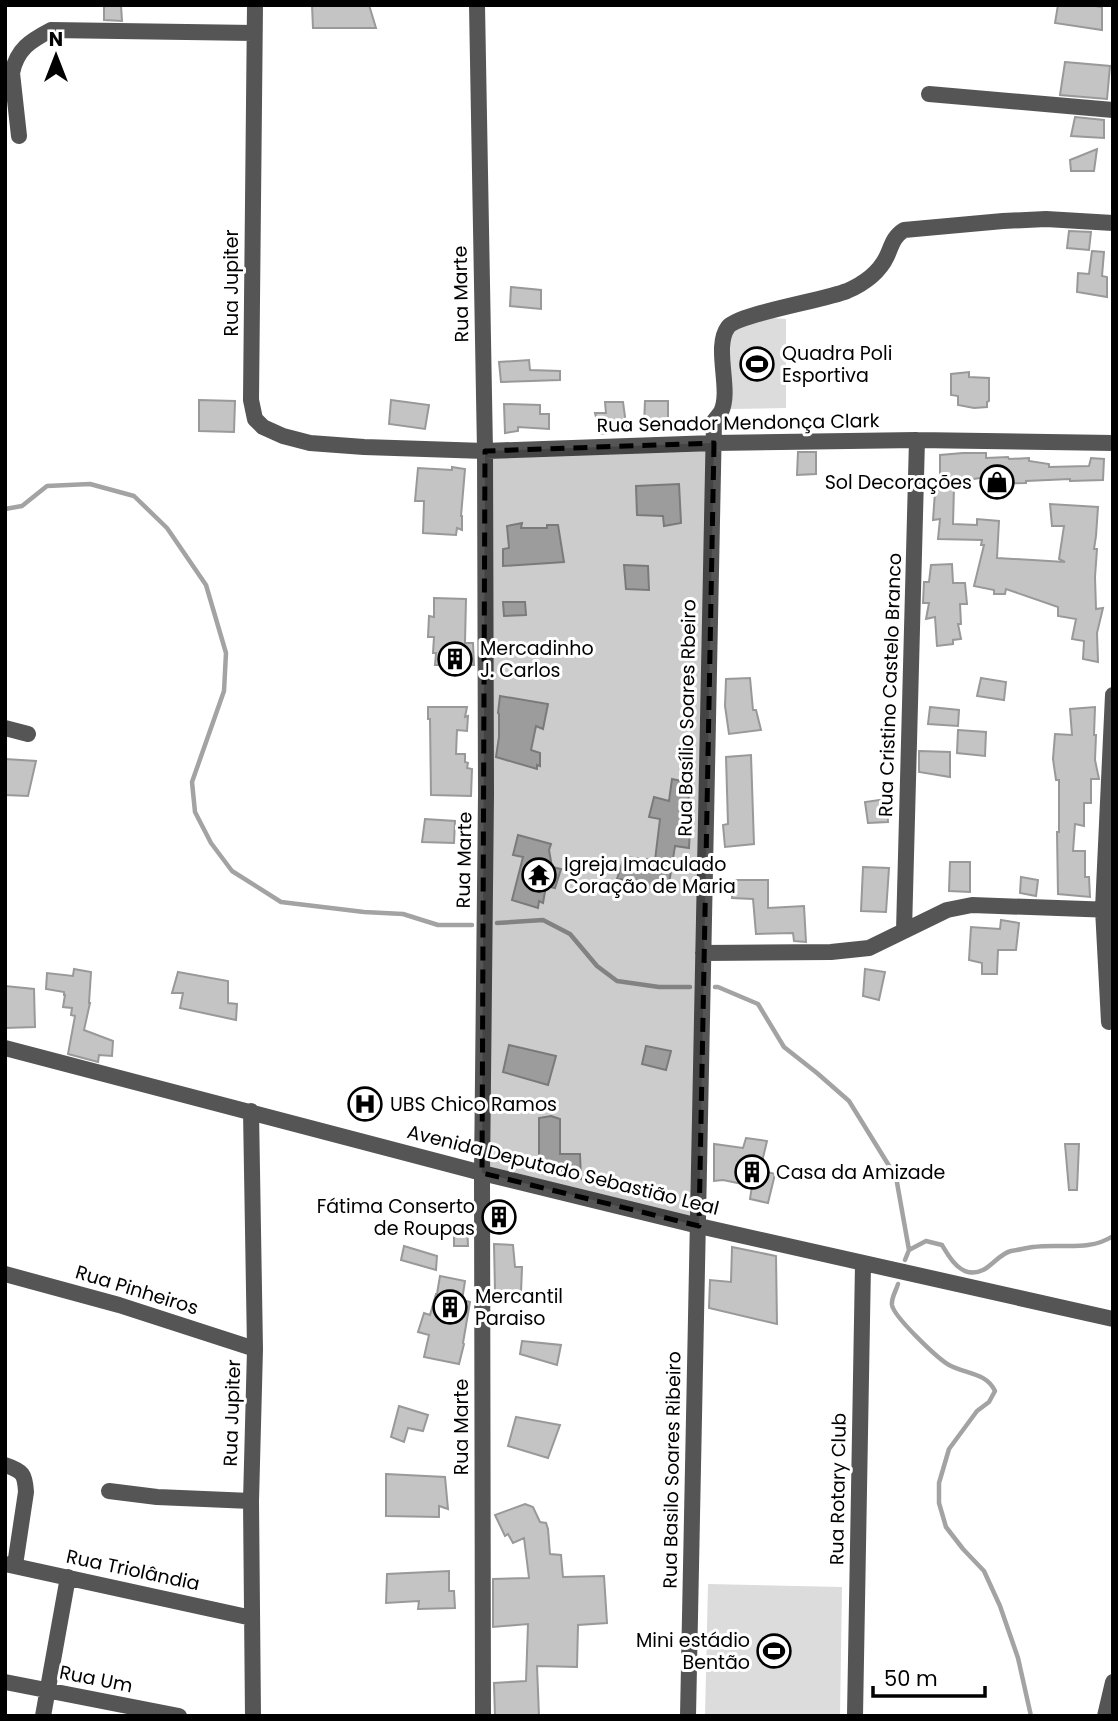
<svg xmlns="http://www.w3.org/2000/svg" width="1118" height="1721" font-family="Poppins,sans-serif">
  <rect width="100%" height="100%" fill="#fff"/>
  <path fill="#dcdcdc" d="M757 317 786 319V408L728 409V319Z
    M708 1584 842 1587 840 1716H705Z"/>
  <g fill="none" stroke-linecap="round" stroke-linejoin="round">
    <path stroke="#a3a3a3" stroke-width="4.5" d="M5 509 22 506 47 486 90 484 134 496 167 528 206 585 226 653 224 691 192 782 195 812 211 843 232 871 281 902 364 912 403 914 438 925H472
      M497 923 543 920 570 934 597 966 617 981 659 987H690
      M715 987H718L758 1004 784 1047 817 1073 849 1101 896 1177 909 1250 905 1260
      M909 1250 926 1241 942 1245C948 1255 956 1269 968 1272 988 1276 995 1255 1011 1251 1018 1250 1026 1248 1033 1247 1060 1243 1089 1252 1113 1236
      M898 1284C896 1291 891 1298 892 1305 894 1317 937 1358 949 1365 965 1374 986 1372 995 1391L989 1402 977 1411 949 1449 939 1483V1503L946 1527 963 1549 984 1571 1000 1606 1018 1658 1031 1716"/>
  </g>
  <path fill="#c4c4c4" stroke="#999" stroke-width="2" d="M104 5H121L122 21 104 20Z
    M312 5H369L376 28H313Z
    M1058 5H1088L1102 7V30L1055 23Z
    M1065 62 1110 66 1107 99 1060 95Z
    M1075 117 1104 120V138L1071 136Z
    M1097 149 1094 171H1071L1070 160Z
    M1069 231 1091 232 1089 250 1067 248Z
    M1092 251 1104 252 1102 276 1107 277V297L1077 292 1078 273 1089 274Z
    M511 287 541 290V309L510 306Z
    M529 360 530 370 560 371V380L501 382 499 362Z
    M969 372V377L989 378V401L987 402V407L974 408 958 405V396L951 395V374Z
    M199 400 235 401 234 432 199 431Z
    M391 400 429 405 425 429 389 424Z
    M645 401H668V422L644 424Z
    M605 402H623L627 431 600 434 595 413H606Z
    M504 404 540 405V414H549V429L518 427V431L505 433Z
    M798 452H816V474L797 475Z
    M963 453H986V458L1008 457 1009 459 1029 458V461L1049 464V467L1089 466 1091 458 1104 459 1103 480 1070 481V479L1026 481V483L987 484V477L960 481 958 487H954L953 524 977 525V519L999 521 997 558 1065 562 1059 559 1064 526H1052L1050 504 1098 507 1096 536 1094 549H1097L1095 577 1096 609 1103 608 1097 633 1098 662 1083 659 1084 641 1072 639 1076 619 1058 616V607L1006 589 1005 594H994V590L974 586 984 545H981L982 540 938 539 940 519 933 520 936 478H940V455Z
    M452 467 465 469 461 516H462V530L457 528 456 535 423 533 424 501H415L418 468 452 470Z
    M679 484 681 523 664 526 663 516 637 515 636 486Z
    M522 523 521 528H547V525H558L564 562 503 566V549L509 548 507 526Z
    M952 564 953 583H965L967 604H960L961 624H958L961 639 953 640V644L937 646 935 617 926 619 929 603H923L924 582H929L931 565Z
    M624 565 648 566 649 590 626 589Z
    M434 598 466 599 465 643H473L474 665H435L436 653H433L434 637H428L429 616 434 617Z
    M503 602H525L526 615 504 616Z
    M750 678 753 710H756L761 730 729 734 725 706 726 679Z
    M981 678 1006 682 1004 700 977 696Z
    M500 696 548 704 543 729 536 726 531 750 540 753V766L537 765V769L496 757 499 737V714L498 713Z
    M428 707H467L465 717 468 716 467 731 457 730 456 754H465V762L468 763 467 768 472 769 471 796 431 795 430 719H428Z
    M930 707 959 710 958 726 928 724Z
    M1095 707 1094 735H1096L1095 760 1099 779H1091V803H1084V826L1075 824 1073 851H1085V877H1089L1090 897 1058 894 1057 832H1059V780H1056L1053 759 1055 734 1072 735 1070 709Z
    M958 730 986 732 985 756 957 753Z
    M919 751 950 752V777L919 772Z
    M751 755 754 844 725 847 723 825 728 824 726 757Z
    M5 759 36 761 28 796 5 795Z
    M672 779 691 783 684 826 690 827 689 848 675 846 668 890 645 888 644 881 617 879 624 857 655 860 660 819 649 817 654 797 669 801Z
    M887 799 888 822 868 823 865 802Z
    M425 819 455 821 454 843 422 842Z
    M518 835 551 844 549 850 552 867 561 869 555 888 546 886 543 903 539 901 538 908 512 900 523 857 513 855Z
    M950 862H970V892L949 891Z
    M863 867 889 868 886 912 861 911Z
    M1021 877 1038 880 1036 896 1020 893Z
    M733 880H768V908L804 906 806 942 794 941 793 933 756 934 753 899 732 898Z
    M1001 920 1019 923 1016 950H998L997 974H982V963L969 960 971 927 1000 929Z
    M74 969 91 972 89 1003H90L84 1030 113 1041 112 1056 99 1055 98 1062 68 1054 75 1016 71 1015 72 1008 63 1007 65 995H64V992L46 989 47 973 73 976Z
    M865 969 885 972 879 1000 863 996Z
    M178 972 228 981V1003L237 1004 236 1020 180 1008 183 993H172Z
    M5 986 34 989 35 1027 5 1028Z
    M509 1045 556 1056 548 1085 503 1072Z
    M646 1046 671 1051 666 1070 642 1064Z
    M551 1116 560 1119V1154H580L581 1179 561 1176V1171L539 1170V1118Z
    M746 1138 767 1141 760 1170 775 1174 768 1203 750 1199 752 1186 723 1180 714 1181V1144L743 1148Z
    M1065 1144H1079L1077 1190H1069Z
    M493 1204 506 1206 505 1228 493 1229Z
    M454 1223 467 1224 468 1246H454Z
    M494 1244 513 1245 515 1267H522L521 1293 495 1291Z
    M404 1246 437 1256 436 1270 401 1260Z
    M732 1247 776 1256 777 1324 709 1308 710 1280 731 1282Z
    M440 1276 465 1281 462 1300 470 1302 463 1343 464 1344 459 1364 424 1357 429 1335 418 1332 424 1313 430 1315 436 1294H437Z
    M522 1341 561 1345 557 1365 520 1354Z
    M399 1406 428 1415 423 1431 408 1428 404 1442 391 1437Z
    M516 1417 560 1425 548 1458 508 1446Z
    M386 1474 445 1477 448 1509 439 1506V1517L386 1516Z
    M525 1504 533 1507 540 1522 546 1523 548 1529 550 1554 561 1555 563 1577 604 1576 607 1623 578 1625 577 1667 537 1666 539 1716H495L494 1683 526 1681 528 1624 493 1627V1579L529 1578 524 1538 513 1543 508 1534 505 1536 495 1515Z
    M449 1571V1591H454L455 1608 418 1609 419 1601 386 1603 387 1574Z"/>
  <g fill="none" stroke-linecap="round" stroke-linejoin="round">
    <path stroke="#555" stroke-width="16" d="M255 5 251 400 255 419 263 427 283 436 310 443 364 447 485 451 714 443 917 440 1113 443
      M477 5 485 451 486 794 482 1173 483 1716
      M929 94 1113 110
      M19 136 12 73C17 49 30 41 51 30L254 33
      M5 728 28 734
      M904 931 917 440
      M703 953 831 952 869 948 947 910 972 905 1113 910
      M1109 1022 1103 909 1113 695
      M5 1048 482 1173 699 1226 1113 1319
      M251 1111 255 1349 251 1501 253 1716
      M5 1274 119 1305 255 1349
      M5 1465C23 1471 25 1474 26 1492L15 1565
      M109 1491 157 1497 251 1501
      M5 1564 252 1618
      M5 1682 179 1716
      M43 1716 68 1577
      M688 1716 714 421C716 418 719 415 721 412 732 390 713 347 728 327 737 314 825 300 847 291 863 284 879 273 887 256 892 245 893 237 904 230L1003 221 1046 219 1113 223
      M855 1716 863 1264
      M1105 1716 1113 1682"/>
  </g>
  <path fill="#000" fill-opacity="0.2" stroke="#000" stroke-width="5" stroke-dasharray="14 9" stroke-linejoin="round" d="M714 443 699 1226 482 1173 485 451Z"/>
  <defs>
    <symbol id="stadium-ring" viewBox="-11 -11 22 22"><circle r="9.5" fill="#fff" stroke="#000" stroke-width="1.5"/><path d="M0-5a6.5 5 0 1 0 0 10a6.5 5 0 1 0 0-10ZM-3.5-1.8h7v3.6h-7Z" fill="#000"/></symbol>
    <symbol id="shop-ring" viewBox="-11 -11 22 22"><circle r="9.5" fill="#fff" stroke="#000" stroke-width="1.5"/><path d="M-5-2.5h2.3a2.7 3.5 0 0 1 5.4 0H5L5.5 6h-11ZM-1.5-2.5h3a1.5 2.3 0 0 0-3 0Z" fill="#000"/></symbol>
    <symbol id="building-ring" viewBox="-11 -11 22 22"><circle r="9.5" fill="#fff" stroke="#000" stroke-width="1.5"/><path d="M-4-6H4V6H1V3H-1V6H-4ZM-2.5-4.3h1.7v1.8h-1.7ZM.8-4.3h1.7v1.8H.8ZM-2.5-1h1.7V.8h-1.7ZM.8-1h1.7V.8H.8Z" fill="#000"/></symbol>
    <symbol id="temple-ring" viewBox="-11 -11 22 22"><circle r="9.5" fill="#fff" stroke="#000" stroke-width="1.5"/><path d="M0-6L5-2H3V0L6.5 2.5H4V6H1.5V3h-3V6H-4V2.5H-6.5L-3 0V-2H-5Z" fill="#000"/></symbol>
    <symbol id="hospital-ring" viewBox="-11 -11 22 22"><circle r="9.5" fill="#fff" stroke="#000" stroke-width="1.5"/><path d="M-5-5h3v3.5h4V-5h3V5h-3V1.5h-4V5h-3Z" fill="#000"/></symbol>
  </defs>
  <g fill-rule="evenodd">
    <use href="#stadium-ring" x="738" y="345" width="38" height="38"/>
    <use href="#shop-ring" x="978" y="463" width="38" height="38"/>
    <use href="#building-ring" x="436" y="640" width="38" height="38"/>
    <use href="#temple-ring" x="520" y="856" width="38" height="38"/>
    <use href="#hospital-ring" x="346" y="1085" width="38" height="38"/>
    <use href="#building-ring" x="733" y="1153" width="38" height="38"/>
    <use href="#building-ring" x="480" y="1198" width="38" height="38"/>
    <use href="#building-ring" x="431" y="1288" width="38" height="38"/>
    <use href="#stadium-ring" x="755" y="1632" width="38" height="38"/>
  </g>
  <g text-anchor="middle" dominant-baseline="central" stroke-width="6" stroke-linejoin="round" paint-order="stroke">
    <g font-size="19" fill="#000" stroke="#fff">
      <text transform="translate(231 283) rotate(-90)">Rua Jupiter</text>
      <text transform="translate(461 294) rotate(-91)">Rua Marte</text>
      <text transform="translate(738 423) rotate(-1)">Rua Senador Mendonça Clark</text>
      <text transform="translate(890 685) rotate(-88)">Rua Cristino Castelo Branco</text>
      <text transform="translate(687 718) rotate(-89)">Rua Basílio Soares Rbeiro</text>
      <text transform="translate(464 860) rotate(-89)">Rua Marte</text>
      <text transform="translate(563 1170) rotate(14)">Avenida Deputado Sebastião Leal</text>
      <text transform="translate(137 1290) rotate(17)">Rua Pinheiros</text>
      <text transform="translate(232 1413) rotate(-88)">Rua Jupiter</text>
      <text transform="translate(461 1427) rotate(-90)">Rua Marte</text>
      <text transform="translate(672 1470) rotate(-89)">Rua Basilo Soares Ribeiro</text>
      <text transform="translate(838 1489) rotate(-89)">Rua Rotary Club</text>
      <text transform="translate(133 1570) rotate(12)">Rua Triolândia</text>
      <text transform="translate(96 1679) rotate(11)">Rua Um</text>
    </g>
    <g font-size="19" fill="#000" stroke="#fff" text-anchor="start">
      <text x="782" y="353">Quadra Poli<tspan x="782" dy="22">Esportiva</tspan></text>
      <text x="972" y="482" text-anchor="end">Sol Decorações</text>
      <text x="480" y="648">Mercadinho<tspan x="480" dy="22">J. Carlos</tspan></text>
      <text x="564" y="864">Igreja Imaculado<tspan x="564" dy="22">Coração de Maria</tspan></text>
      <text x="390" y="1104">UBS Chico Ramos</text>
      <text x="776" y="1172">Casa da Amizade</text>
      <text x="475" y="1206" text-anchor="end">Fátima Conserto<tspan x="475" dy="22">de Roupas</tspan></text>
      <text x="475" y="1296">Mercantil<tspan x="475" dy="22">Paraiso</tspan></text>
      <text x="750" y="1640" text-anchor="end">Mini estádio<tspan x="750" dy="22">Bentão</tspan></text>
    </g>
  </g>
  <rect width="1118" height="1721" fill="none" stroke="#000000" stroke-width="14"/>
  <g transform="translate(56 56)" stroke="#ffffff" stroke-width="5" paint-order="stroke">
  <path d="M0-5L12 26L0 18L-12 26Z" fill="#000000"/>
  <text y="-10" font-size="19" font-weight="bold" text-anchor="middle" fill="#000000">N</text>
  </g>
  <path d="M873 1686v10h112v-10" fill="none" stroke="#000000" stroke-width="3.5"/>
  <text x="884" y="1686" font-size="21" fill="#000000" stroke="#ffffff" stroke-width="5" paint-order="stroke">50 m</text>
</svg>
